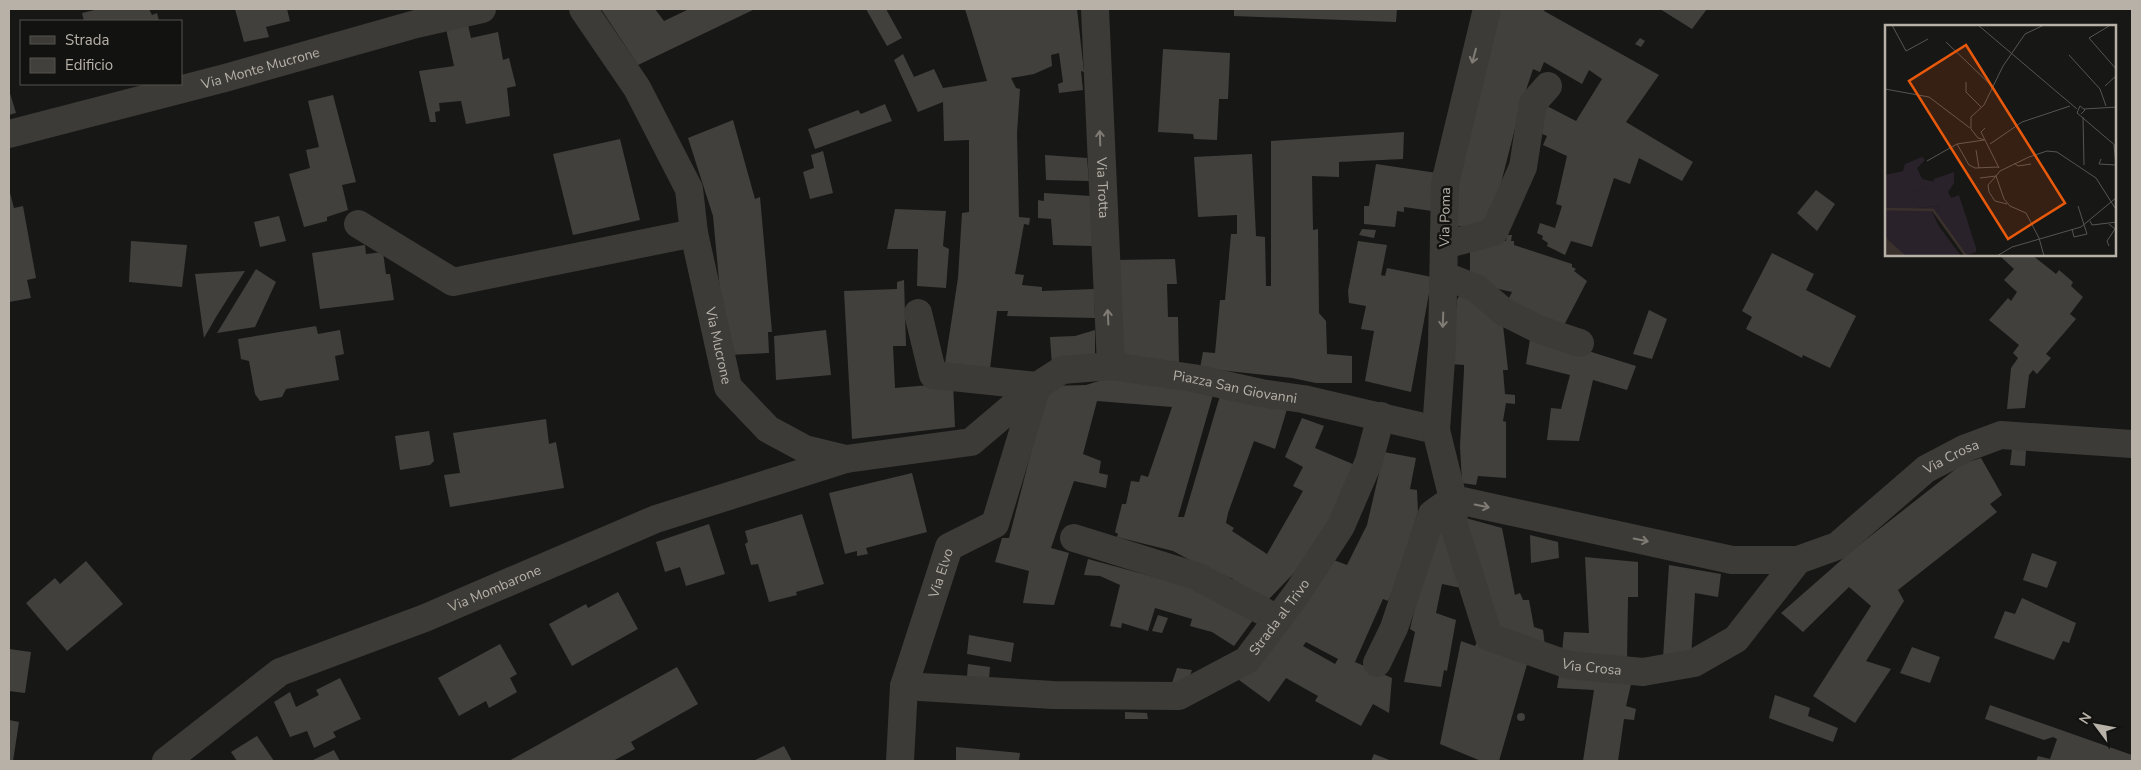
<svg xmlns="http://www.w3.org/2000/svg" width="2141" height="770" font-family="'Nunito Sans',sans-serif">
  <rect width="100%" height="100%" fill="#171716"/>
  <path fill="#41403d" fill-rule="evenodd" d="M99 9H149L152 15 157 13 159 21H84L82 13Z
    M235 9H287L290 21 266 27 269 37 244 42Z
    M601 9H655L664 21 689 9H755L638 65Z
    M866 9H886L902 38 887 46Z
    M965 9H1077L1084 72 1081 71 1083 90 1059 93 1058 84 1063 82 1059 53 1051 55 1052 66 1034 74 1011 78 1016 88 1020 89 1017 133 1019 217 1030 218 1029 225 1024 224 1015 274 1024 275 1022 285 1042 287V291L1094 289 1095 318 1007 316 1008 311H997L990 369 945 363 958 278 962 213 969 212V140L944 141 943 102 918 112 894 60 903 54 914 77 934 69 943 88 987 81Z
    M1234 9H1397L1396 22 1234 16Z
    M1499 9H1545L1544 11 1659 75 1626 122 1693 162 1682 181 1639 158 1630 184 1614 178 1592 247 1571 241 1565 255 1547 246 1548 243 1542 239 1543 236 1537 233 1540 223 1555 228 1562 206 1556 204 1567 156 1543 145 1547 136 1533 130 1545 105 1576 121 1602 79 1589 70 1582 84 1544 62 1540 72 1533 69 1521 105 1490 226H1452L1453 189Z
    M1660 9H1707L1692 29Z
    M468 25 471 38 498 32 503 60 509 58 516 86 507 88 510 116 466 124 461 101 439 103 440 111 435 112 436 122H430L419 71 454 66 446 29Z
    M1640 38 1645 41 1641 47 1635 44Z
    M1163 49 1230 53 1228 99H1219L1217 140 1194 139 1193 134 1158 132Z
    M9 90 16 113 9 115Z
    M333 95 356 182 342 185 348 210 327 217V221L304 227 289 174 310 168 306 150 319 147 308 101Z
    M885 104 892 121 815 149 808 129 858 110 861 114Z
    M733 120 755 199 760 197 772 332H768L769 353 729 355 720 291 713 216 688 138Z
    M1404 132 1403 159 1339 162V177L1312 176 1313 230 1318 229 1319 313 1326 321 1327 354 1352 356V383H1316L1292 378 1200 368 1203 352 1215 353 1220 300H1225L1231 234H1237V215L1198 217 1194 157 1252 154 1256 236 1265 237 1266 286H1271V141Z
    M620 139 640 220 573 235 553 154Z
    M823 151 833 193 810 199 803 172 814 168 811 155Z
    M1045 155 1087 158 1089 181 1046 180Z
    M1376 164 1437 173 1432 211 1404 207V212L1397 211 1395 227 1364 224V206H1369Z
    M9 189 14 208 23 206 36 278 27 280 31 298 9 302Z
    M1816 190 1835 204 1817 231 1797 213Z
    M1044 193 1091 196 1093 246 1053 245 1051 219 1038 218V200L1044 201Z
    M895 209 946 211 943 246 949 249 946 288 917 286 918 249H887Z
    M279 216 286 241 260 247 254 222Z
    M1362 229 1376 230 1374 238 1359 235Z
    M1507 235H1512L1511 241H1514V245L1572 264V267L1576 269 1574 271 1587 281 1560 333 1508 300 1512 292 1485 286 1470 276V242L1506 241Z
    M131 241 187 245 182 287 129 282Z
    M1358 241 1387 245 1381 275 1385 276 1387 268 1432 277 1411 392 1365 381 1374 331 1361 329 1366 306 1349 303 1348 291Z
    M365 245 366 254 383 252 386 274H390L394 300 320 309 312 253Z
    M1772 253 1814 274 1806 290 1856 316 1830 368 1803 355 1802 358 1746 329 1752 317 1742 311Z
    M1999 255H2032L2056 274 2059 270 2073 282 2071 286 2083 297 2070 314 2076 319 2046 354 2051 358 2037 374 2033 370 2029 375 2025 408 2007 409 2011 368 2018 358 2013 353 2019 345 1989 320 2008 298 2011 301 2017 292 2004 280 2014 269Z
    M1175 259 1177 284H1167L1168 317H1178L1179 362 1122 359 1113 260Z
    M256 269 276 282 255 327 217 333Z
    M245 271 216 317 204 338 195 274Z
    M904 280 906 346H893L895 388 953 383 955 427 852 439 844 291 897 289V282Z
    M1461 291 1503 325 1508 370H1503L1505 394 1515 395V404L1506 403 1503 421 1506 422V478L1478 476 1476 485 1462 483 1460 446 1464 370V365L1451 364 1457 300Z
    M1649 310 1667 319 1652 359 1633 354Z
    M316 326 318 334 340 330 344 354 335 356 339 380 286 389 282 397 260 401 255 394 249 361 241 359 238 339Z
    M826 330 831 375 776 380 774 336Z
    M1095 330V358L1052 366 1050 337 1075 336Z
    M1531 333 1636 366 1627 390 1593 380 1579 441 1547 440 1551 408 1561 409 1570 375 1526 364Z
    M1115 379 1215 388 1178 517H1184L1222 389 1288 406 1275 449 1254 441 1228 513 1226 523 1234 528 1232 531 1267 554 1303 491 1293 486 1303 467 1285 457 1302 418 1324 426 1315 448 1355 465 1315 551 1268 600 1233 582V579L1203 567 1173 551 1117 537 1118 534 1115 532 1122 504H1126L1131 481 1139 482 1141 475 1148 477 1172 407 1097 401 1083 454 1101 461 1099 473 1108 475 1106 488 1074 481 1051 548 1069 553 1054 605 1023 603 1029 571 995 562 1002 538H1009L1048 386 1086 385 1102 380Z
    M546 419 549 444 556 442 564 488 450 507 444 475 460 473 453 433Z
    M429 431 434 461 430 465 400 470 395 436Z
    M2012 449 2026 450 2025 466 2010 465Z
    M1384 452 1416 458 1410 489 1417 490 1418 512 1395 586 1388 601 1383 599 1355 662 1392 678 1389 713 1373 704 1361 726 1315 701 1318 696 1286 678 1269 702 1239 680 1331 559 1347 565 1367 525ZM1306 642 1338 659 1335 664 1303 646Z
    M1981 458 2002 495 1990 504 1997 512 1898 590 1904 601 1866 661 1891 669 1855 723 1813 696 1871 606 1849 587 1803 632 1781 613 1854 549 1929 490 1962 464Z
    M912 473 927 532 866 548 868 554 857 556V551L845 554 829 493Z
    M802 514 824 584 796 592 797 595 769 602 758 564 751 565 745 544 748 542 745 531Z
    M1462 517 1502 528 1515 595 1520 593 1523 600H1529L1534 627 1543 630 1545 646 1493 628Z
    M709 524 725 574 686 586 680 567 665 572 656 542Z
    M1434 524 1445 526 1466 589 1442 584 1436 613 1456 620 1447 671 1444 670 1441 687 1404 682 1415 632 1410 629Z
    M1530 535 1558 542 1559 558 1531 563Z
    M2032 553 2057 562 2047 588 2023 580Z
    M1585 557 1638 562V597H1628L1627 661 1562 652 1564 632 1589 633Z
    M1088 559 1202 590 1256 616 1234 646 1212 632 1190 626 1192 619 1155 608 1148 631 1122 623 1121 628 1110 626 1120 585 1100 576 1084 575Z
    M86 561 123 604 67 651 26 603 55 578 60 584Z
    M1669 565 1721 574 1718 597 1695 593 1691 658H1663Z
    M618 592 638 629 572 666 549 624 586 604 588 608Z
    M2022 598 2076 623 2069 643 2063 641 2054 660 1994 638 2005 611 2015 614Z
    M1158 615 1168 618 1162 633 1152 631Z
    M969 635 1014 643 1011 662 967 654Z
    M1479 638 1528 661 1499 761H1481L1440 744 1461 641 1475 646Z
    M500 644 517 674 510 678 517 692 489 708 486 701 459 716 438 678Z
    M1912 647 1940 657 1930 683 1900 673Z
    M9 649 31 652 25 693 9 691Z
    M968 664 990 667 989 679 967 676Z
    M677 667 698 704 631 742 635 749 613 761H509Z
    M1177 668 1192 670 1188 681 1171 686Z
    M1560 670 1633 676 1626 706 1636 709 1634 720 1624 719 1618 761H1583L1594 690 1557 688Z
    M340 678 361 719 333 732 336 737 314 748 307 731 290 737 274 702 290 692 296 707 319 695 316 690Z
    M1775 695 1810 708 1808 716 1838 728 1833 742 1769 718Z
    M1990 705 2132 755V761H2036L2038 756 2050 759 2057 739 2053 737 2044 740 1985 719Z
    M1125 712 1147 713 1148 719H1125Z
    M1517 717a4 4 0 1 1 8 0a4 4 0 1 1-8 0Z
    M9 720 19 722 13 761H9Z
    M257 736 274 761H237L231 752Z
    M784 746 792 761H753Z
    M956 747 1020 753 1019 761H956Z
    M334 750 340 761H311Z
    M1374 754 1392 761H1371Z"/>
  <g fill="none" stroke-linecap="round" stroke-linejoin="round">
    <g stroke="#3c3b37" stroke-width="28">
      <path id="s1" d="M583 9 637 88 689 189 694 233 728 387 768 429 805 449 846 459 971 442 1037 386 1062 370 1111 366 1193 378 1261 393 1303 399 1436 430"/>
      <path id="s2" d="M1095 9 1111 366"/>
      <path id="s3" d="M1487 9 1445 183 1442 346 1436 430 1453 499 1732 560H1798L1837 546 1926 469 1966 448 2001 435 2132 444"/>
      <path id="s4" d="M9 134 225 78 416 24 482 9"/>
      <path d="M358 224 453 282 694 233"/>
      <path d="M1444 245 1494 232 1523 167 1533 103 1548 86"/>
      <path d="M1445 276 1476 288 1504 312 1538 329 1580 343"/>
      <path d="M918 313 933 375 1037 386"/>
      <path id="s5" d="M1453 499 1454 526 1489 637 1569 665 1643 672 1694 663 1736 639 1798 560"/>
      <path d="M1074 538 1196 576 1278 619"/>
      <path d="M1377 663 1394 628 1432 514 1453 499"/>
      <path id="s6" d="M904 686 1053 695 1179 696 1247 660 1298 592 1341 526 1369 461 1381 416"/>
      <path id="s7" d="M166 761 280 672 425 618 656 519 846 459"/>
      <path id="s8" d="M900 761 904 686 949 547 995 524 1037 386"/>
    </g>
  </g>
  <defs><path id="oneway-shaft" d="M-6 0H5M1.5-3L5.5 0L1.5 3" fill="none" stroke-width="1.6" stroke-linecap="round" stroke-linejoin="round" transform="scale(1.25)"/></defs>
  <g stroke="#807c75">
    <use href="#oneway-shaft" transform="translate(1474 56) rotate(105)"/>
    <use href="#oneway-shaft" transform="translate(1100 138) rotate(-92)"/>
    <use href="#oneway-shaft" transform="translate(1108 317) rotate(-93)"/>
    <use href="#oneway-shaft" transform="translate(1443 320) rotate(92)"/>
    <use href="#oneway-shaft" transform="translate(1482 506) rotate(12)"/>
    <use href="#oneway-shaft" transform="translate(1641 540) rotate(12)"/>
  </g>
  <g text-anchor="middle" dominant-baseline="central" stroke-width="5" stroke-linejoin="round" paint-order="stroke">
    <g font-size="14" fill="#b7b1a8" stroke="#121211">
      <text stroke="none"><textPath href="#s4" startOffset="260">Via Monte Mucrone</textPath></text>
      <text stroke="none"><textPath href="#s2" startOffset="179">Via Trotta</textPath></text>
      <text transform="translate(1445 217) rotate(-89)">Via Poma</text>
      <text stroke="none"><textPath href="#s1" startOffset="369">Via Mucrone</textPath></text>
      <text stroke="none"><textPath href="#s1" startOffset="971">Piazza San Giovanni</textPath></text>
      <text stroke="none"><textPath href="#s3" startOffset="1036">Via Crosa</textPath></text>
      <text stroke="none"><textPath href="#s8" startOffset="194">Via Elvo</textPath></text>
      <text stroke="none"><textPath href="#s7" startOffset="375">Via Mombarone</textPath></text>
      <text stroke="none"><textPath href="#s6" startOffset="406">Strada al Trivo</textPath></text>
      <text stroke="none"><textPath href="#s5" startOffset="251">Via Crosa</textPath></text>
    </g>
  </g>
  <g transform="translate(1885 25)">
    <rect width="231" height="231" fill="#171716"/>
    <path d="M69 147V158L63 167 66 173 74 170 91 223V227L82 230 51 190 55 181 33 183 22 167 47 161 49 154Z" fill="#2a222a"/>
    <path d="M37 132 40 135 32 143 37 154 50 157 48 161 23 167 33 183 55 181 51 190 48 185 28 186H47L53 200 76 231H0V150L18 146 20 139Z" fill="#2a222a"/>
    <path d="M0 210 3 215 21 231 0 230Z" fill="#3b312c"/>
    <path fill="none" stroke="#3b312c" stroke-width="2.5" d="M0 184 48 185 81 231"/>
    <path fill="none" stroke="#575550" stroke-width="1" d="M7 0 21 26 43 14M93 0 192 84M224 1 204 13 232 45M61 17 108 62M184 30 215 64 221 81M81 57V67L96 82M220 61 232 50M0 64 44 72 85 103M199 84 232 82M196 89 200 85 195 81 192 88 232 122M198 92 199 140M100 103 96 107 114 143M100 115 93 113 86 104V92L99 80 118 41 140 9 159 0M72 119 84 140 90 143 114 142M105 119 137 97 185 81M91 125 94 143M216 134 214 139 231 140 229 120M42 136 72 119 99 115M129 138 133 141 146 139M111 151 103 160 104 167 110 176 122 179M95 153 111 151M205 196 207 200 232 197M187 204 189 212 202 209 193 181M224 221 222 216 230 204 224 199M112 231 127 222 196 202 232 172M159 231 154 213 141 188 125 181 119 174 111 151 115 146 144 132 162 126 172 127 211 153 232 186"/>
    <path fill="#e8590c" fill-opacity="0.15" stroke="#e8590c" stroke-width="2.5" d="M81 20 180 178 123 214 24 56Z"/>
    <rect width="231" height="231" fill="none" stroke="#b7b1a8" stroke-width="2.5"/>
  </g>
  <rect width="2141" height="770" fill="none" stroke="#b7b1a8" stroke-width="20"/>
  <rect x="20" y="20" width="162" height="65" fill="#121211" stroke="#54524d"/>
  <rect x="30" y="36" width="25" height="8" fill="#3c3b37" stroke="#54524d"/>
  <text x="65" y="45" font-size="15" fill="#b7b1a8">Strada</text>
  <rect x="30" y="58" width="25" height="15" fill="#41403d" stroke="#54524d"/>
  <text x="65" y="70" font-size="15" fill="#b7b1a8">Edificio</text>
  <g transform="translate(2096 725) rotate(302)" stroke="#121211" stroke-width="4" paint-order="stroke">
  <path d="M0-4L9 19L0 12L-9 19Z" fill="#b7b1a8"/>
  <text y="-8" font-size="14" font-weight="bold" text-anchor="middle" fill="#b7b1a8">N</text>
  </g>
</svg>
